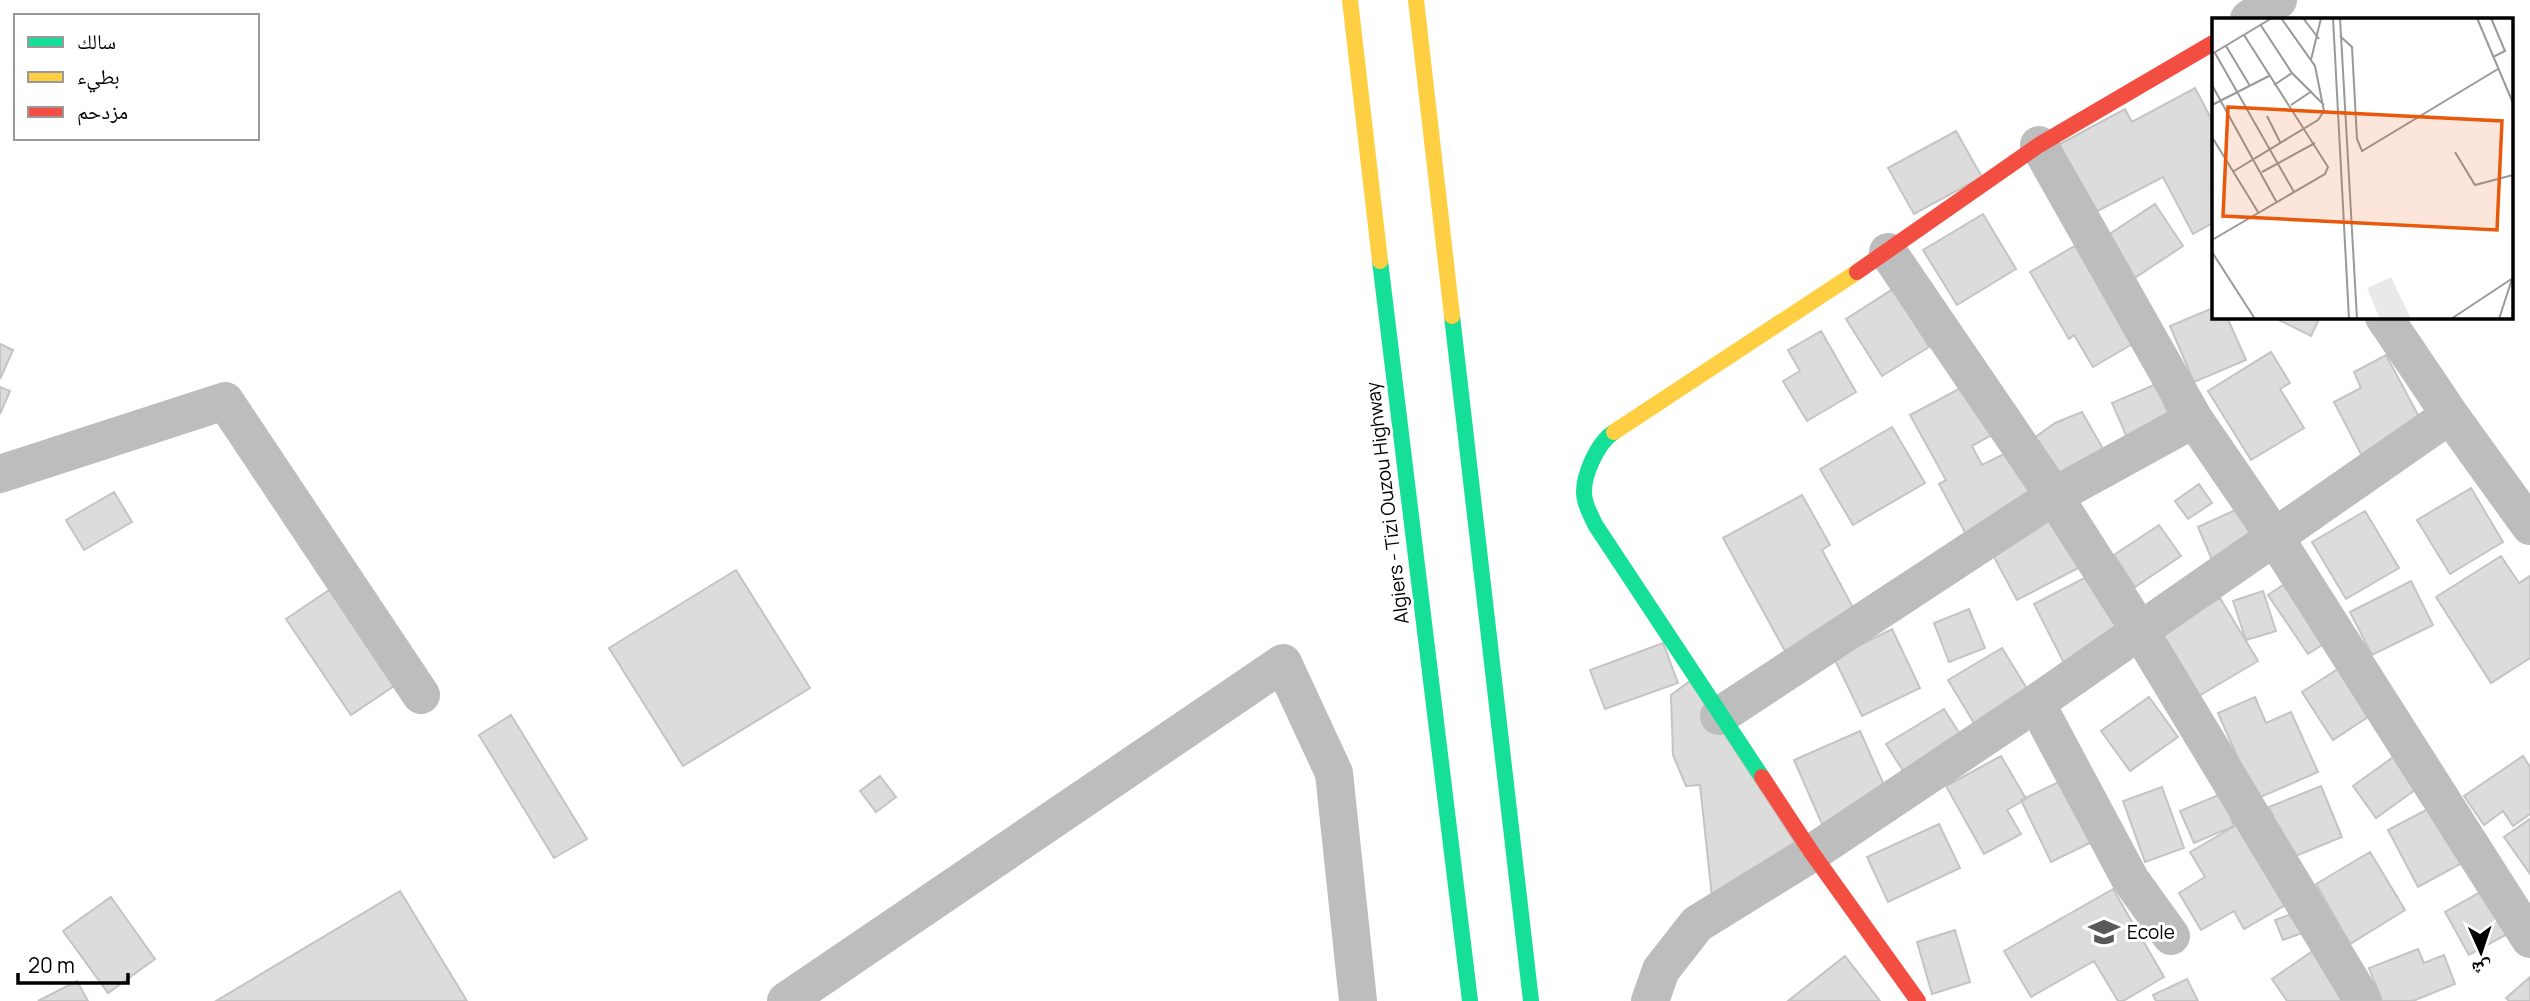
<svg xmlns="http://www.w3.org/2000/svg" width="2530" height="1001" font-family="Manrope,'Noto Naskh Arabic',sans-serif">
  <rect width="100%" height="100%" fill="#fff"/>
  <path fill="#dcdcdc" stroke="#c4c4c4" stroke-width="2" d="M2195 88 2213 122V223L2193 234 2163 177 2094 213 2058 145 2125 109 2132 122Z
    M1956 131 1982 177 1914 214 1888 168Z
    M2155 204 2183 246 2133 279 2105 237Z
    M1983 214 2016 269 1957 305 1923 250Z
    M2083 241 2141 339 2093 367 2074 335 2069 339 2030 272Z
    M1893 289 1929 347 1882 376 1846 319Z
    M2213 308V317H2227L2246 360 2194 382 2170 326Z
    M2281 317H2320L2311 336 2279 320Z
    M1821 331 1856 392 1807 421 1783 381 1800 371 1788 350Z
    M0 344 13 350 0 379Z
    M2271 352 2290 383 2280 389 2304 428 2251 460 2208 391Z
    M2386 355 2424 426 2363 458 2334 402 2361 388 2354 372Z
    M1972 382 1999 431 1972 446 1982 465 2010 451 2035 499 1967 536 1939 484 1946 480 1910 415Z
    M2156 384 2172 424 2129 442 2112 403Z
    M0 387 10 391 0 414Z
    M2082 412 2110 461 2058 490 2030 441 2055 423Z
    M1892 427 1925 483 1853 525 1820 469Z
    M2199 484 2212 503 2188 519 2175 501Z
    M2471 488 2503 542 2450 574 2417 520Z
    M114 492 132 522 84 550 66 520Z
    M1802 495 1830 545 1822 550 1856 613 1785 651 1723 538Z
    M2242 507 2260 547 2215 567 2198 527Z
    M2050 511 2080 567 2017 600 1987 544Z
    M2365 511 2399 568 2346 599 2312 542Z
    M2159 525 2181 556 2135 587 2114 555Z
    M2501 556 2519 583 2530 576V658L2491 683 2436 597Z
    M736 570 810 688 683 766 609 648Z
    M2301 573 2341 633 2308 654 2268 595Z
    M2092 574 2124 636 2066 667 2034 604Z
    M2411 581 2433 625 2372 655 2350 612Z
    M338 584 403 680 351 715 286 619Z
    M2263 591 2276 631 2246 640 2233 601Z
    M2220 598 2258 661 2192 700 2154 637Z
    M1969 609 1985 648 1949 662 1934 623Z
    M1892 629 1920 688 1862 716 1834 658Z
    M1663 643 1678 683 1605 709 1590 670Z
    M2002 648 2034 700 1980 733 1948 680Z
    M2358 656 2377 711 2333 740 2302 692Z
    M1690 681 1796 844 1712 897 1700 785 1686 786 1673 755 1671 695Z
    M2149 697 2178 737 2130 771 2101 731Z
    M2255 697 2266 723 2291 712 2318 772 2256 799 2218 713Z
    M1944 709 1963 739 1905 774 1886 744Z
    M511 715 587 839 554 858 479 735Z
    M1860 731 1888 794 1822 824 1794 760Z
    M2403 750 2426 782 2376 818 2353 786Z
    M2001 756 2026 799 2007 810 2021 834 1984 854 1946 786Z
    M2523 756 2530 767V814L2513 826 2503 811 2484 825 2464 796Z
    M880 776 896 797 876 812 860 791Z
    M2067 778 2098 839 2051 862 2021 800Z
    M2321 786 2342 837 2291 858 2269 807Z
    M2162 787 2184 848 2145 862 2123 801Z
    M2221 794 2234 826 2194 843 2180 811Z
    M2445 800 2475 856 2418 887 2388 830Z
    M2247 819 2294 900 2244 929 2234 911 2201 930 2179 893 2205 877 2190 852Z
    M2530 819V874L2504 837Z
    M1939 824 1960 868 1888 902 1867 857Z
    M2370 852 2405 910 2350 944 2316 884Z
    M2113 889 2164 977 2123 1001H2118L2094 961 2031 997 2004 951Z
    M2484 890 2509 933 2469 955 2445 912Z
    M400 891 467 1001H216Z
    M111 897 155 959 108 993 63 931Z
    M2297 912 2305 932 2283 940 2275 920Z
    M1955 930 1970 982 1932 994 1917 942Z
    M2317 948 2352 1001H2287L2272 979Z
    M2418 949 2424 963 2444 955 2455 984 2413 1001H2382L2369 968Z
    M1845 956 1880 1001H1788Z
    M2530 977V1001H2509L2506 998Z
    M2187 979 2198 1001H2156L2153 995Z
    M77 981 88 1001H38Z"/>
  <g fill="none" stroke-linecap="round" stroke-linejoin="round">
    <path stroke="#bdbdbd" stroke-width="38" d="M2249 19 2278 0
      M2039 145 2194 419 2274 536 2530 939
      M1888 252 2054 496 2140 631 2363 1001
      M2384 317 2450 415 2530 526
      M0 474 225 401 421 695
      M2036 703 2130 879 2171 936
      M1719 716 2054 496 2194 419
      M786 1001 1283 663 1334 773 1358 1001
      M1650 1001 1661 970 1697 924 1812 853 2036 703 2450 415"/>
    <path stroke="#16e098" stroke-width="16" d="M1380 261 1470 1001
      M1452 316 1531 1001
      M1614 432C1597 443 1580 480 1585 500 1587 509 1592 518 1596 526L1762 777"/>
    <path stroke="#ffcf43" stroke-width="16" d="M1350 0 1380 261
      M1416 0 1452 316
      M1614 432 1857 272"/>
    <path stroke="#f24e42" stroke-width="16" d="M1857 272 2039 145 2213 43
      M1762 777 1812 853 1918 1001"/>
  </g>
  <defs>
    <symbol id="school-bare" viewBox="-9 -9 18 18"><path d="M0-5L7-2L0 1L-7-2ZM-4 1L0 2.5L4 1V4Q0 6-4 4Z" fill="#595959" stroke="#fff" stroke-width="2.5" paint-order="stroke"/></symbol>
  </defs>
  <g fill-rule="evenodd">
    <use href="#school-bare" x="2082" y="910" width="44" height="44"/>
  </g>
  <g text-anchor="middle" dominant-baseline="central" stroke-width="6" stroke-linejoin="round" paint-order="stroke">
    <g font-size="19" fill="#000" stroke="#fff">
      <text transform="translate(1387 503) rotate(-97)">Algiers - Tizi Ouzou Highway</text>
    </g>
    <g font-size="19" fill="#000" stroke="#fff" text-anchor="start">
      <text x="2127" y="932">Ecole</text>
    </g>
  </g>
  <g transform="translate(2212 18)">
    <rect width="301" height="301" fill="#fff"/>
    <path d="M179 259 199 301H168L155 270Z" fill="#e9e9e9"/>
    <path fill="none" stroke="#999" stroke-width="2" d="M91 0 107 21M121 0 137 301M128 0 145 301M265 0 301 85M279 0 293 33 281 39M48 6 80 55 112 87M128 18 140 29 145 121 150 133 286 51M14 28 38 68M3 35 82 174M0 36 60 0M99 42 109 0M0 67 65 185M62 67 80 55M0 87 57 58M79 87 100 73M55 98 68 124M0 119 46 194M243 134 263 167 301 157M22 153 106 102 112 93 103 48 69 0M50 154 103 125M0 222 113 156 116 149 32 17M0 234 43 301M239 301 301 260M287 301 300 261"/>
    <path fill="#e8590c" fill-opacity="0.15" stroke="#e8590c" stroke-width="3.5" d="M16 89 290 103 285 212 11 198Z"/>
    <rect width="301" height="301" fill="none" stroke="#000" stroke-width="3.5"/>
  </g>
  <rect x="14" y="14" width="245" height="126" fill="#ffffff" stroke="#999999" stroke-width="2"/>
  <rect x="28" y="37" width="35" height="10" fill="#16e098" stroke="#999999" stroke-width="2"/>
  <text x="77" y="49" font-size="21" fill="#000000">سالك</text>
  <rect x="28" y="72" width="35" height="10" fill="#ffcf43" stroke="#999999" stroke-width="2"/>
  <text x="77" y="84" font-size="21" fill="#000000">بطيء</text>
  <rect x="28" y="107" width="35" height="10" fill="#f24e42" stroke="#999999" stroke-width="2"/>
  <text x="77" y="119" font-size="21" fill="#000000">مزدحم</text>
  <g transform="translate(2481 952) rotate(177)" stroke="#ffffff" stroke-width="5" paint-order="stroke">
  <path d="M0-5L12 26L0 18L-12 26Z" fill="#000000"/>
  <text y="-10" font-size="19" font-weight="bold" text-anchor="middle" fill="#000000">ش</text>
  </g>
  <path d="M18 973v10h110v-10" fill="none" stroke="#000000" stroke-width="3.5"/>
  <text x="28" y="973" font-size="21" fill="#000000" stroke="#ffffff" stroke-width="5" paint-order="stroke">20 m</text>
</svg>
